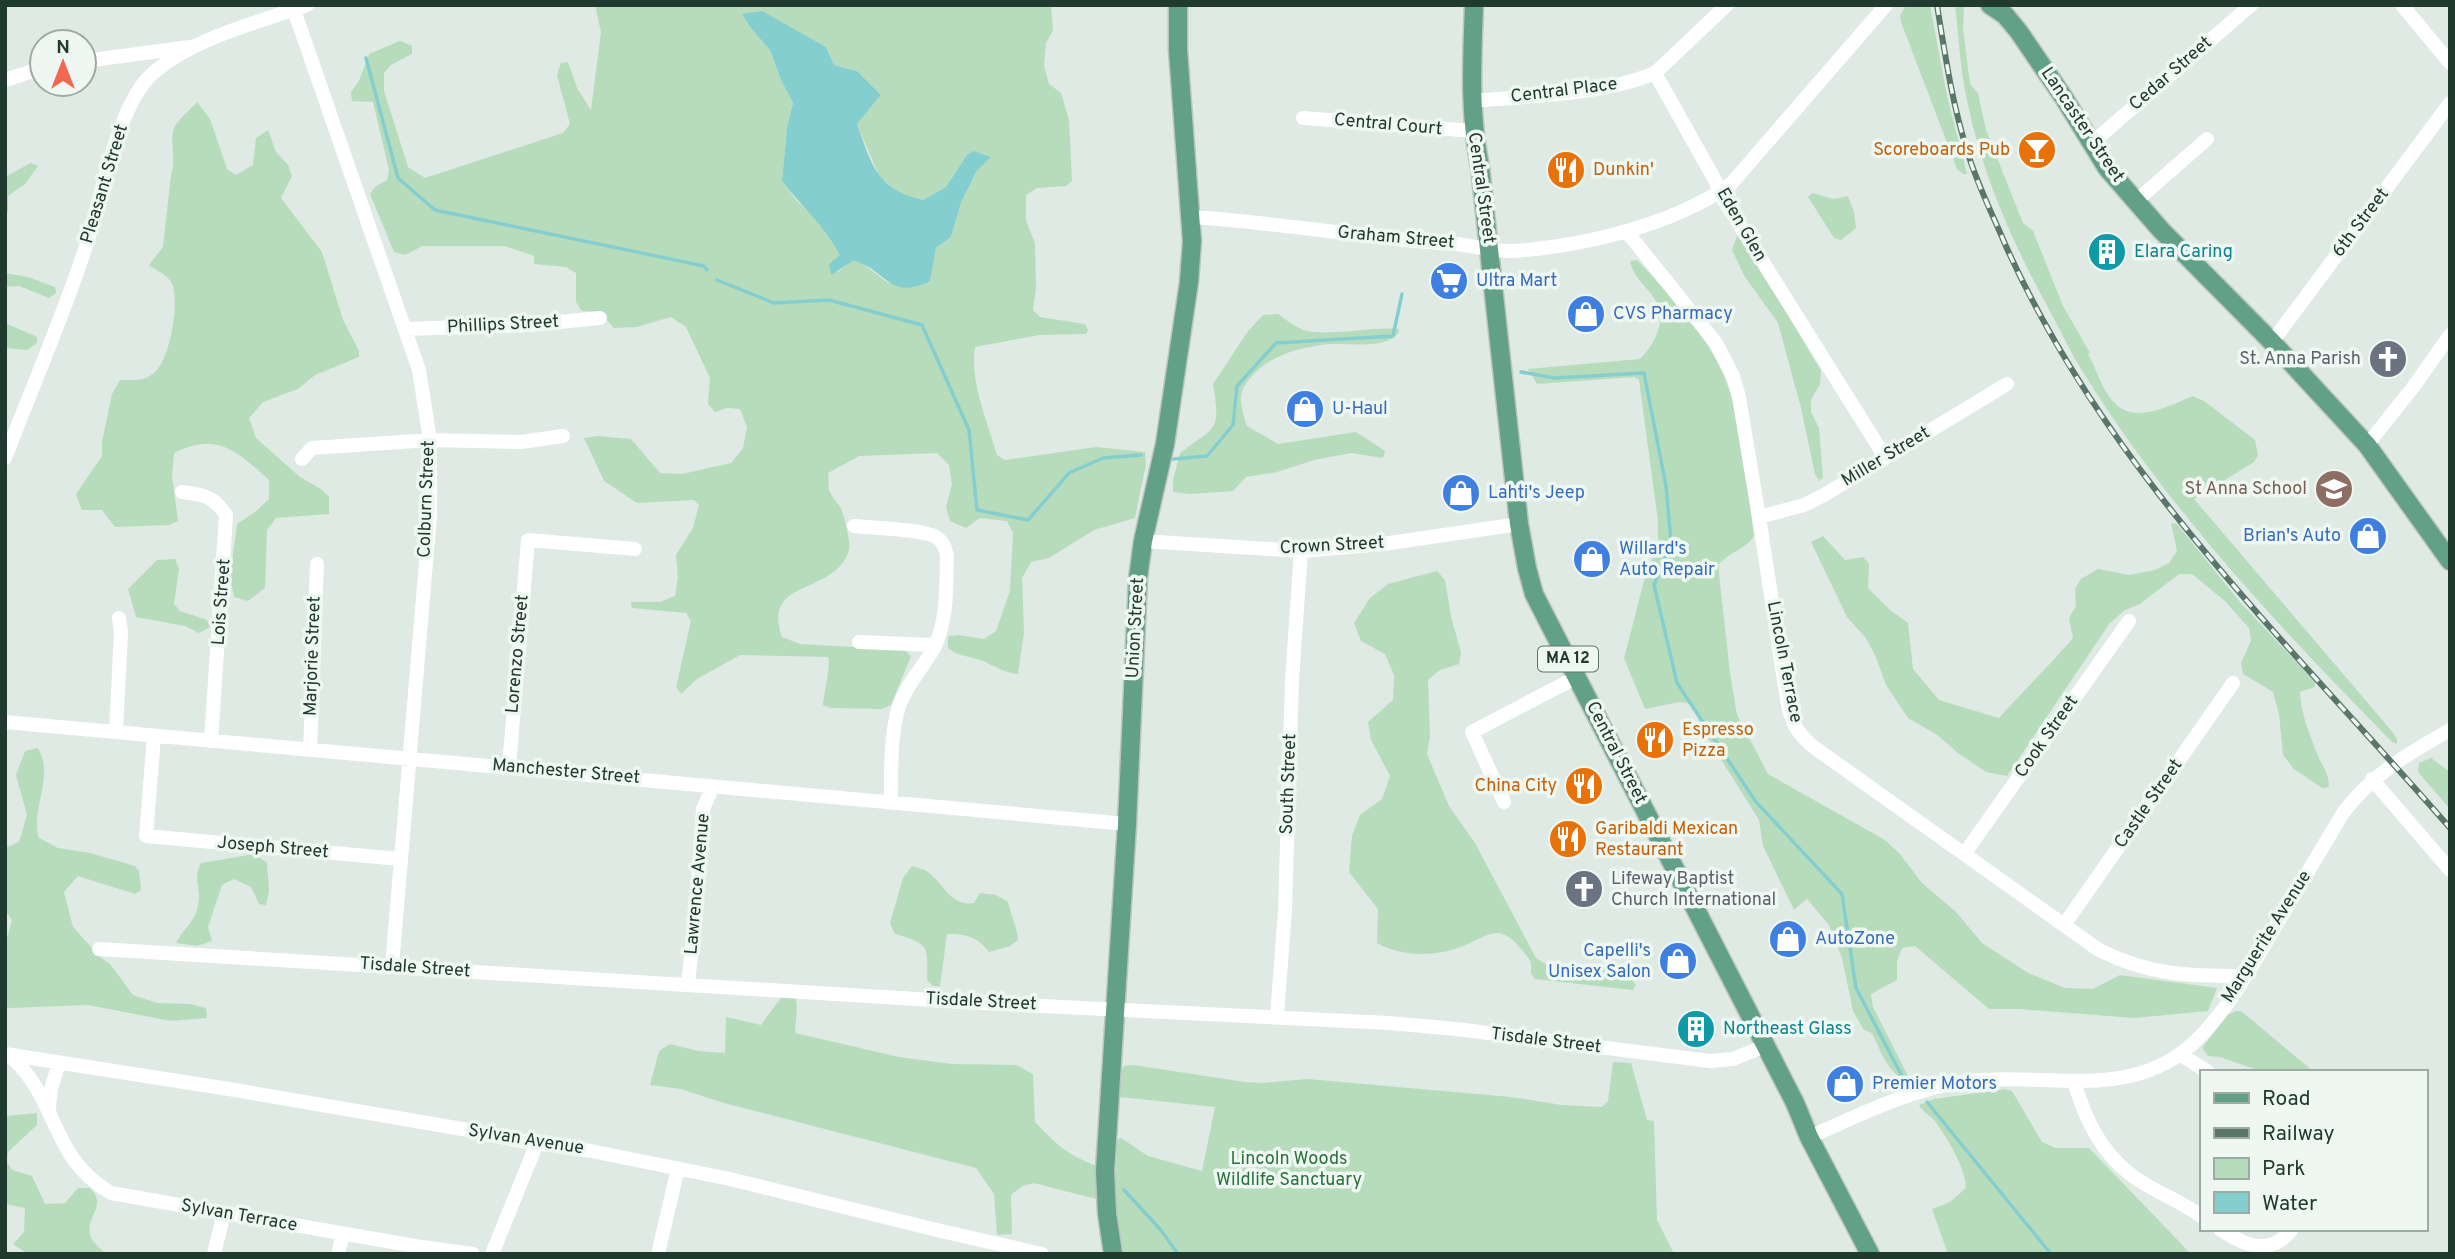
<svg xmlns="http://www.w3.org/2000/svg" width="2455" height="1259" font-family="Overpass,sans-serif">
  <rect width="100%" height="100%" fill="#deeae3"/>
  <path fill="#b7dcbc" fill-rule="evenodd" d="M595 5H1051L1053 30 1046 43 1044 66 1049 84 1061 93 1069 120 1072 181 1066 186 1037 188 1026 195V221L1035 243 1036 288 1033 310 1040 317 1085 324 1088 330 1086 334 1039 335 975 347C969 379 988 424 997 455L1005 460 1096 447 1145 452 1146 464 1135 518 1094 530 1049 558 1031 562 1022 578 1024 632 1018 674C1003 673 994 665 980 660 968 656 958 656 948 648V636L959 635 984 639 996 631 1010 591 1013 533 1007 521 980 518 966 528 950 521 946 507 952 484 949 465 937 453 859 456 828 473C829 478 828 485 829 490 831 496 837 502 841 508 844 515 851 543 849 550 834 597 761 577 782 637L800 644 905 650 911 656 891 705 881 709 831 708 823 705C824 692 831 666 828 657L740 655 697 679 681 694 676 687 691 621 686 613 632 608 631 602H660L675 596 678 577 676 555 693 528 699 505 694 500 637 503 604 481 584 438 598 436 631 439 660 473 682 474 731 463 743 448 747 427 740 409 727 408 715 412 708 404 710 378 686 327 671 317 637 327 614 328 600 312 582 311 576 302V273L566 267 534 264V256L505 246H422L405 255 394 252 370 194 376 186 387 180 389 170 373 102 352 101 351 92 359 81 369 54 400 41 412 46V54L391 65 384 73V91L408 167 425 178 563 133 570 124 557 75 561 63 568 62 577 88 591 110 601 32ZM826 47 834 65 857 71 881 95 857 124 880 178 901 194 923 200 946 187 966 156 991 157 976 172 961 203 951 237 936 248 929 281 888 283 862 263 852 261 838 272 829 264 841 255 833 241 815 218 796 200 782 181 787 127 793 103 781 80 770 50Z
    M1906 5H1930L1947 96 1967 174H1963L1957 169 1901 22 1900 16Z
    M1955 5H1964L1963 29 1970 84 1978 93 1986 130 2023 223 2033 231 2063 306 2090 353 2088 354C2096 368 2101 387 2111 399 2132 427 2168 406 2193 396L2204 401 2255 440 2258 455 2254 462 2194 499 2390 729 2397 739V744L2392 742C2279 627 2168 509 2083 372 2069 350 2058 325 2045 302 2011 239 1981 171 1967 100 1960 69 1959 37 1955 5Z
    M197 102 210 119 227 169 236 175 253 165 256 138 268 130 276 152 288 165 292 176 281 198 322 252 343 320 359 351V357L315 375 298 389 263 402 249 418 256 438 300 477 321 489 329 497V514L276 518 267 530 265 588 248 601 234 597 230 577 237 524 255 512 269 499V480C237 451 217 431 174 453L172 475 178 521 169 525 115 527 102 510H82L76 494 102 456V442L112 394 120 380C134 380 146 382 156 371 170 358 181 298 171 282 167 275 156 270 149 265L163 247 171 175C177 158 169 143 174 128 178 119 191 109 197 102Z
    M31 163 38 166 25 184 8 196V212L5 215V177Z
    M1812 193 1834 199 1848 196 1854 212 1856 228 1841 240 1834 238 1808 197Z
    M1737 236 1746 244 1821 371 1820 384 1811 400V412L1819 428 1823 478 1819 481 1815 474 1801 408 1778 323 1745 277 1732 250Z
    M1637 260C1672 297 1714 342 1730 392 1746 437 1747 488 1754 536 1745 550 1731 551 1719 564V574L1730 673 1737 715 1768 774 1885 840 1900 854 1922 883 1956 912 1982 943 2028 973 2065 988 2093 989 2120 975 2217 988 2208 1011 2134 1018 2019 1009H1989L1915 946 1902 948 1897 961V980L1871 994 1873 1007 1908 1076 1907 1082C1886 1070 1882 1054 1872 1033L1864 1030 1853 1011 1842 958 1829 925 1807 899 1794 910 1763 846 1759 820 1709 740 1691 704 1679 702 1645 709 1624 658 1644 581 1658 542V521L1639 380 1634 377 1537 384 1528 369 1640 359C1653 346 1667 322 1657 303 1649 287 1634 280 1630 261Z
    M5 273 28 277 55 287 56 293 49 298 19 286 5 287Z
    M1278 314C1285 319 1293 325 1301 329 1321 338 1373 326 1399 329V332C1385 352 1342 341 1321 345 1297 349 1273 355 1256 372 1236 391 1239 401 1247 426L1278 444 1356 432 1385 451 1383 458 1351 453 1314 460 1277 472 1246 477 1233 491 1190 494 1173 492V480L1180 453C1216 426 1221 432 1213 384L1248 331 1263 315Z
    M5 323 37 337V343L27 350 5 348Z
    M2171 523 2177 524 2240 602 2315 682V687L2300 692C2301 715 2310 735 2318 756 2323 767 2329 774 2329 787L2322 788 2294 769 2283 755 2279 714 2273 692 2243 674 2241 663 2251 641 2249 628 2225 601 2192 574H2179L2140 604 2125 610 2110 623 2007 776 1986 772 1958 753 1936 734 1908 718 1886 685 1875 655 1865 637 1847 617 1811 542 1823 536 1845 560 1863 557 1869 564 1868 588 1890 610 1908 623 1913 669 1939 700 1999 718C2023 691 2049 666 2073 638L2069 618 2076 606 2075 589 2081 579 2098 569 2129 575 2155 570 2169 563 2177 551Z
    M175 559 179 569 174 604 180 611 207 620 210 627 199 633 185 626 136 617 128 589 157 560Z
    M1437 571 1445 580 1451 616 1461 653 1459 664 1440 670 1428 680 1430 736 1427 754 1449 806 1475 843 1536 958 1555 970 1577 973 1619 965 1636 985 1633 990 1535 979 1531 973V962C1523 951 1513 936 1499 933 1489 932 1477 940 1468 944 1439 957 1405 958 1377 943L1378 909 1349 872 1352 836 1360 815 1382 799 1390 776 1371 740 1368 722 1393 700 1394 675 1385 654 1361 641 1354 623 1370 598 1388 584Z
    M38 748C55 778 30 808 39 838L58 848 90 853 135 866 139 871 141 890 135 894 78 876 64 892 73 927 99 956 110 964 133 995 157 1003 190 1004 206 1008 207 1018 171 1021 88 1005 9 1008 5 1006V945L12 920 5 910V848L19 842 27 815 16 775 25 751Z
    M2431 758 2450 772V809L2418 772 2419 763Z
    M255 854 267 863 269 891 266 905 259 904 251 887 234 879 222 885 208 927 212 941 197 946 176 943C183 929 195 922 198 906 202 889 192 879 201 863Z
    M912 866C917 868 924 869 928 872 944 884 951 907 974 903L980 893 996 895 1008 902C1011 916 1017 926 1018 940L1010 946 989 952C977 936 966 934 947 934L940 986H933L927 980C928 945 929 944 895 934L890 923 903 878Z
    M795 997 797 1005 795 1033 899 1057 952 1064 1016 1065 1033 1074 1035 1122C1064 1153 1076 1160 1116 1172L1117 1140 1121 1138 1148 1156 1202 1171 1215 1107 1120 1097 1121 1071 1124 1066 1133 1065 1245 1082 1263 1083 1307 1079 1511 1097 1562 1105 1602 1107 1608 1101 1613 1062 1631 1063 1647 1120 1654 1121 1657 1220 1674 1254H1123L1116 1204 1034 1183 1022 1186 1011 1195 1012 1234 997 1235 994 1194 976 1168 724 1103 681 1089 650 1085 659 1051 670 1044 698 1051 725 1053 726 1017 761 1025 781 998Z
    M2236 1011H2241L2314 1072H2263L2220 1057 2208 1056 2202 1048 2227 1015Z
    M2005 1089 2012 1091 2042 1142 2055 1148H2089L2191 1254H1948L1932 1209 1950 1202 1966 1188C1965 1166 1948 1140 1935 1121 1930 1115 1923 1112 1919 1105L1934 1099Z
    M37 1113V1125L8 1152 7 1162 12 1170 32 1176 45 1204 65 1203 78 1188H90C109 1207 83 1217 91 1237 93 1243 101 1249 106 1254H28L13 1244 24 1232 25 1208 5 1204V1116Z"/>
  <path fill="#85ced0" d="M762 11 826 47 834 65 857 71 881 95 857 124C872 165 876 189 923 200L946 187 966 156 973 151 991 157 976 172 961 203 951 237 936 248 930 281C888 302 885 267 853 261L831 275 829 264 840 255C825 226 801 206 782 181L787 127 793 103 781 80 770 50 751 28 742 14Z"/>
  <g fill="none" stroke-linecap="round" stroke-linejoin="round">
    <path stroke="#85ced0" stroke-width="3.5" d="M366 58 398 178 435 210 704 266 707 270
      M717 280 774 303 829 300 922 325 969 430 977 510 1028 520 1069 473 1103 458 1141 455
      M1521 372 1555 378 1644 373 1666 486 1671 541 1654 585 1677 683 1756 802 1842 894 1856 988 1904 1080 1907 1082
      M1173 459 1207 456 1233 425 1237 386 1276 343 1393 336 1402 294
      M1927 1102 2051 1254
      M1124 1190 1160 1229 1178 1254"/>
    <defs>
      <path id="major" d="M1474 5C1472 60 1469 113 1480 167L1519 524 1527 568 1534 594 1795 1103 1809 1137 1870 1254
        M1990 5 2005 15 2019 32 2064 98 2107 168 2161 230 2272 342 2367 445 2450 561
        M1113 1254 1107 1213 1105 1171 1127 824 1138 578 1143 541 1165 444 1189 282 1192 241 1178 50V5"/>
    </defs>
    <use href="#major" stroke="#bcc4c1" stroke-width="21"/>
    <path stroke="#fff" stroke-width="14" d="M1727 5 1655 73 1716 182 1719 192 1885 457
      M2402 5 2450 63
      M294 10 419 370 430 440V515L392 966
      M84 61 190 47
      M5 80 42 68
      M1471 101C1528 96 1603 95 1655 73
      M1303 118 1473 131
      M2092 143 2251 5
      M2136 201 2207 139
      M1190 217C1279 222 1367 239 1456 244 1475 246 1494 252 1514 251 1584 246 1673 225 1731 184L1886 5
      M1627 232 1716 343 1733 376 1739 397 1759 517 1787 700C1791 722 1797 734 1815 748L2099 950C2151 976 2190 976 2246 976
      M405 329 528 325 600 318
      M2272 342 2450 103
      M2367 445 2414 386 2450 335
      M5 458C31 390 60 324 83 255 100 207 116 106 152 74 192 38 257 23 307 5
      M302 459 312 448 430 440 521 442 563 436
      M182 492C202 494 215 497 226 515L211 741
      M1759 517 1804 505 1824 495 2007 384
      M854 526C872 528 923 529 936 537 943 541 945 548 947 555 946 585 948 618 935 646 924 667 907 683 899 706 890 737 891 772 891 803
      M1143 541 1301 551 1383 544 1519 524
      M859 642 935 645
      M5 722 1127 824
      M116 732 121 632 119 618
      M154 736 146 836 400 859
      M310 749 317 564
      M509 767 528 540 635 549
      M2372 779 2450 870
      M1504 802 1472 732 1577 677
      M1965 853 2129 621
      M2064 925 2233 683
      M99 949 981 1003 1389 1023 1456 1029 1710 1061 1733 1059 1765 1046
      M688 984 696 910 703 809 713 786
      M1277 1016 1285 910 1292 680 1301 551
      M5 1054 229 1089 468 1130 515 1140 591 1151 730 1179 941 1231 1042 1254
      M2180 1054 2208 1072
      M10 1056C60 1100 49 1157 111 1193L415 1246 473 1254
      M2074 1082C2085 1118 2100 1151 2130 1174 2152 1191 2179 1200 2201 1216
      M49 1108 51 1089 59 1063
      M1809 1137C1860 1115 1912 1088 1968 1081 2040 1072 2116 1099 2180 1054 2218 1027 2249 971 2272 932 2296 892 2319 853 2343 813 2371 775 2409 753 2450 730
      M2220 1229C2244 1246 2271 1257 2292 1229
      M214 1254 224 1213
      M338 1254 343 1234
      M492 1254 537 1143
      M658 1254 678 1168"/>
    <use href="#major" stroke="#62a088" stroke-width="18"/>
    <defs>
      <path id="rail" d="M1937 5C1945 54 1952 103 1967 150 1976 182 1992 213 2005 244 2106 471 2289 643 2450 828"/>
    </defs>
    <use href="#rail" stroke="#5a766a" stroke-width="6"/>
    <use href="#rail" stroke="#eef7f1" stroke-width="3.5" stroke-dasharray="10" stroke-linecap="butt"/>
  </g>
  <defs>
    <symbol id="bar-disc" viewBox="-11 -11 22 22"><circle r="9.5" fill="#e8710a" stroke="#eef7f1"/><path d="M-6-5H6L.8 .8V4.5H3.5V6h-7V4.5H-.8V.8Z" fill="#fff"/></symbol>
    <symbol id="restaurant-disc" viewBox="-11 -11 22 22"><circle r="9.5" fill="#e8710a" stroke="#eef7f1"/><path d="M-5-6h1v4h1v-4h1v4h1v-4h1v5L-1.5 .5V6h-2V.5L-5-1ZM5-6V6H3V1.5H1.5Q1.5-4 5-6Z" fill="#fff"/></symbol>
    <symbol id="building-disc" viewBox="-11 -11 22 22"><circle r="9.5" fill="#0f9aa8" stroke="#eef7f1"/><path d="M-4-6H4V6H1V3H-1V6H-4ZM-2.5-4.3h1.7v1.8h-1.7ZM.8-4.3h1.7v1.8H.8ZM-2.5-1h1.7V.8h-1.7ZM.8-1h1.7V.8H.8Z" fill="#fff"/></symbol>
    <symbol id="supermarket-disc" viewBox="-11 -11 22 22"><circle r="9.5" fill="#3f7fe0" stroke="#eef7f1"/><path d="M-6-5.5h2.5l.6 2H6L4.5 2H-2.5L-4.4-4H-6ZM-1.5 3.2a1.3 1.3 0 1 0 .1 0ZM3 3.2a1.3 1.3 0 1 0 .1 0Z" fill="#fff"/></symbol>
    <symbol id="shop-disc" viewBox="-11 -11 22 22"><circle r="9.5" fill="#3f7fe0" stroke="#eef7f1"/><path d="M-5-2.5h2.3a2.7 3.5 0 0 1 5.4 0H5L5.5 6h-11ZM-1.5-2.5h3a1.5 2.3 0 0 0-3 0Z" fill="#fff"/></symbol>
    <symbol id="church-disc" viewBox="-11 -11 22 22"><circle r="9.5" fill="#6b7280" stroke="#eef7f1"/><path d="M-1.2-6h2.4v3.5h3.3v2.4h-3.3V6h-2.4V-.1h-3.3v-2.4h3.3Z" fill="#fff"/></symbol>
    <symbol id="school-disc" viewBox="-11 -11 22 22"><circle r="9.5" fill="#8d6e63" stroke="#eef7f1"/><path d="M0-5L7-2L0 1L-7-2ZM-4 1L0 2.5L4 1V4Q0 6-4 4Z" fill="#fff"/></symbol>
  </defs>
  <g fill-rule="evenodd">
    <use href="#bar-disc" x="2015" y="128" width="44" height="44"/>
    <use href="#restaurant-disc" x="1544" y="148" width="44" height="44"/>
    <use href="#building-disc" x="2085" y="230" width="44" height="44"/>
    <use href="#supermarket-disc" x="1427" y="259" width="44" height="44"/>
    <use href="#shop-disc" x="1564" y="292" width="44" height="44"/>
    <use href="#church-disc" x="2366" y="337" width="44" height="44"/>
    <use href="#shop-disc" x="1283" y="387" width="44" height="44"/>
    <use href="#school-disc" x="2312" y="467" width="44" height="44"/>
    <use href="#shop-disc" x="1439" y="471" width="44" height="44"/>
    <use href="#shop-disc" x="2346" y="514" width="44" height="44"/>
    <use href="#shop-disc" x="1570" y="537" width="44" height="44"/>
    <use href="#restaurant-disc" x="1633" y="718" width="44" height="44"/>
    <use href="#restaurant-disc" x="1562" y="764" width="44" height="44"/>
    <use href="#restaurant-disc" x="1546" y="817" width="44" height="44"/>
    <use href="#church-disc" x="1562" y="867" width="44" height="44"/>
    <use href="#shop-disc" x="1766" y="917" width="44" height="44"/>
    <use href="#shop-disc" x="1656" y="939" width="44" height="44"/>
    <use href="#building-disc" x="1674" y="1007" width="44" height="44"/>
    <use href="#shop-disc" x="1823" y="1062" width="44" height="44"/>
  </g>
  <g text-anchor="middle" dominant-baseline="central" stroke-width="7" stroke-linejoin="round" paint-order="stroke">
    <rect fill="#eef7f1" stroke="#5e7369" stroke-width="2" x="1538" y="646.5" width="60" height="25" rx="5"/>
    <g font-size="16" font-weight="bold" fill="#203a2f">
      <text x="1568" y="659">MA 12</text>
    </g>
    <g font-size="18" fill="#203a2f" stroke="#eef7f1">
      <text transform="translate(2171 74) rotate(-41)">Cedar Street</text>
      <text transform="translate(1564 91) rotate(-7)">Central Place</text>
      <text transform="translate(1388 125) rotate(5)">Central Court</text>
      <text transform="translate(2082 125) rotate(56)">Lancaster Street</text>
      <text transform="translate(105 184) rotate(-73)">Pleasant Street</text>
      <text transform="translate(1481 188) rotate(82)">Central Street</text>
      <text transform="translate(2361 223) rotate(-53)">6th Street</text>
      <text transform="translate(1741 225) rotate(60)">Eden Glen</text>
      <text transform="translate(1396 238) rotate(5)">Graham Street</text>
      <text transform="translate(503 325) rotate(-3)">Phillips Street</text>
      <text transform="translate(1886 457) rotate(-31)">Miller Street</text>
      <text transform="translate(427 499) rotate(-88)">Colburn Street</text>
      <text transform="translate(1332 546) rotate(-3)">Crown Street</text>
      <text transform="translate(222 602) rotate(-86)">Lois Street</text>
      <text transform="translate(1136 628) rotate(-87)">Union Street</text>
      <text transform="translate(518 654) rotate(-85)">Lorenzo Street</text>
      <text transform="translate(313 656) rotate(-88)">Marjorie Street</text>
      <text transform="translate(1784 662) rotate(79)">Lincoln Terrace</text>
      <text transform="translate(2047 737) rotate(-55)">Cook Street</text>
      <text transform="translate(1616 753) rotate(63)">Central Street</text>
      <text transform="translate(566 772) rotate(5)">Manchester Street</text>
      <text transform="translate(1289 784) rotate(-88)">South Street</text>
      <text transform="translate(2149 804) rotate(-55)">Castle Street</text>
      <text transform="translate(273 848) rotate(5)">Joseph Street</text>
      <text transform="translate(698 884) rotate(-85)">Lawrence Avenue</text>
      <text transform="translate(2267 937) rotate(-58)">Marguerite Avenue</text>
      <text transform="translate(415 968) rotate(4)">Tisdale Street</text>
      <text transform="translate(981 1002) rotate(3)">Tisdale Street</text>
      <text transform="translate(1546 1041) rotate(7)">Tisdale Street</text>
      <text transform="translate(526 1140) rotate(9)">Sylvan Avenue</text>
      <text transform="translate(239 1216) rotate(10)">Sylvan Terrace</text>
    </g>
    <g font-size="18" fill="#c56008" stroke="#eef7f1" text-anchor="start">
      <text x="2010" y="150" text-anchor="end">Scoreboards Pub</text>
      <text x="1593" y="170">Dunkin'</text>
      <text x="1682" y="730">Espresso<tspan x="1682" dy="21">Pizza</tspan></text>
      <text x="1557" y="786" text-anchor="end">China City</text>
      <text x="1595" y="829">Garibaldi Mexican<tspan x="1595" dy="21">Restaurant</tspan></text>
    </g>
    <g font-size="18" fill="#0d838f" stroke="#eef7f1" text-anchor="start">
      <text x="2134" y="252">Elara Caring</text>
      <text x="1723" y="1029">Northeast Glass</text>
    </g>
    <g font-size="18" fill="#366cbe" stroke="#eef7f1" text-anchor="start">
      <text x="1476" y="281">Ultra Mart</text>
      <text x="1613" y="314">CVS Pharmacy</text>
      <text x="1332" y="409">U-Haul</text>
      <text x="1488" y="493">Lahti's Jeep</text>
      <text x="2341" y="536" text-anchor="end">Brian's Auto</text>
      <text x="1619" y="549">Willard's<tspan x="1619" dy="21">Auto Repair</tspan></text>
      <text x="1815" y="939">AutoZone</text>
      <text x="1651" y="951" text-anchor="end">Capelli's<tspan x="1651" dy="21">Unisex Salon</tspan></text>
      <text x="1872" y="1084">Premier Motors</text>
    </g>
    <g font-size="18" fill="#5b616d" stroke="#eef7f1" text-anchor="end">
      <text x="2361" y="359">St. Anna Parish</text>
      <text x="1611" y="879" text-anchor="start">Lifeway Baptist<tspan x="1611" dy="21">Church International</tspan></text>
    </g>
    <g font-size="18" fill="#785e54" stroke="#eef7f1" text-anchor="end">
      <text x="2307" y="489">St Anna School</text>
    </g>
    <g font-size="18" fill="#2a703c" stroke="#eef7f1">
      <text x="1289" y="1159">Lincoln Woods<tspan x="1289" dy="21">Wildlife Sanctuary</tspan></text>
    </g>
  </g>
  <rect width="2455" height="1259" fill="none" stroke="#203a2f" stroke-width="14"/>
  <rect x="2200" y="1070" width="228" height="161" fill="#eef7f1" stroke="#9caba3" stroke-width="2"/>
  <rect x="2214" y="1093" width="35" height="10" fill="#62a088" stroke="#9caba3" stroke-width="2"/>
  <text x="2262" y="1105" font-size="21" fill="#203a2f">Road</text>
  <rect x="2214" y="1128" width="35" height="10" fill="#5a766a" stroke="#9caba3" stroke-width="2"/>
  <text x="2262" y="1140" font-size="21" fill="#203a2f">Railway</text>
  <rect x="2214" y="1158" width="35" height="21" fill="#b7dcbc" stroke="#9caba3" stroke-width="2"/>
  <text x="2262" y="1175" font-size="21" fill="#203a2f">Park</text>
  <rect x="2214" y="1192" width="35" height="21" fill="#85ced0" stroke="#9caba3" stroke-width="2"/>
  <text x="2262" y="1210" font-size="21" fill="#203a2f">Water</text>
  <g transform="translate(63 63)"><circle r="33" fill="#eef7f1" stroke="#9caba3" stroke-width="2"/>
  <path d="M0-5L12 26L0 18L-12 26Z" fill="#f26654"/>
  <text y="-10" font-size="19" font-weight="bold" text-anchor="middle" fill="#203a2f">N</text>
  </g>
</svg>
